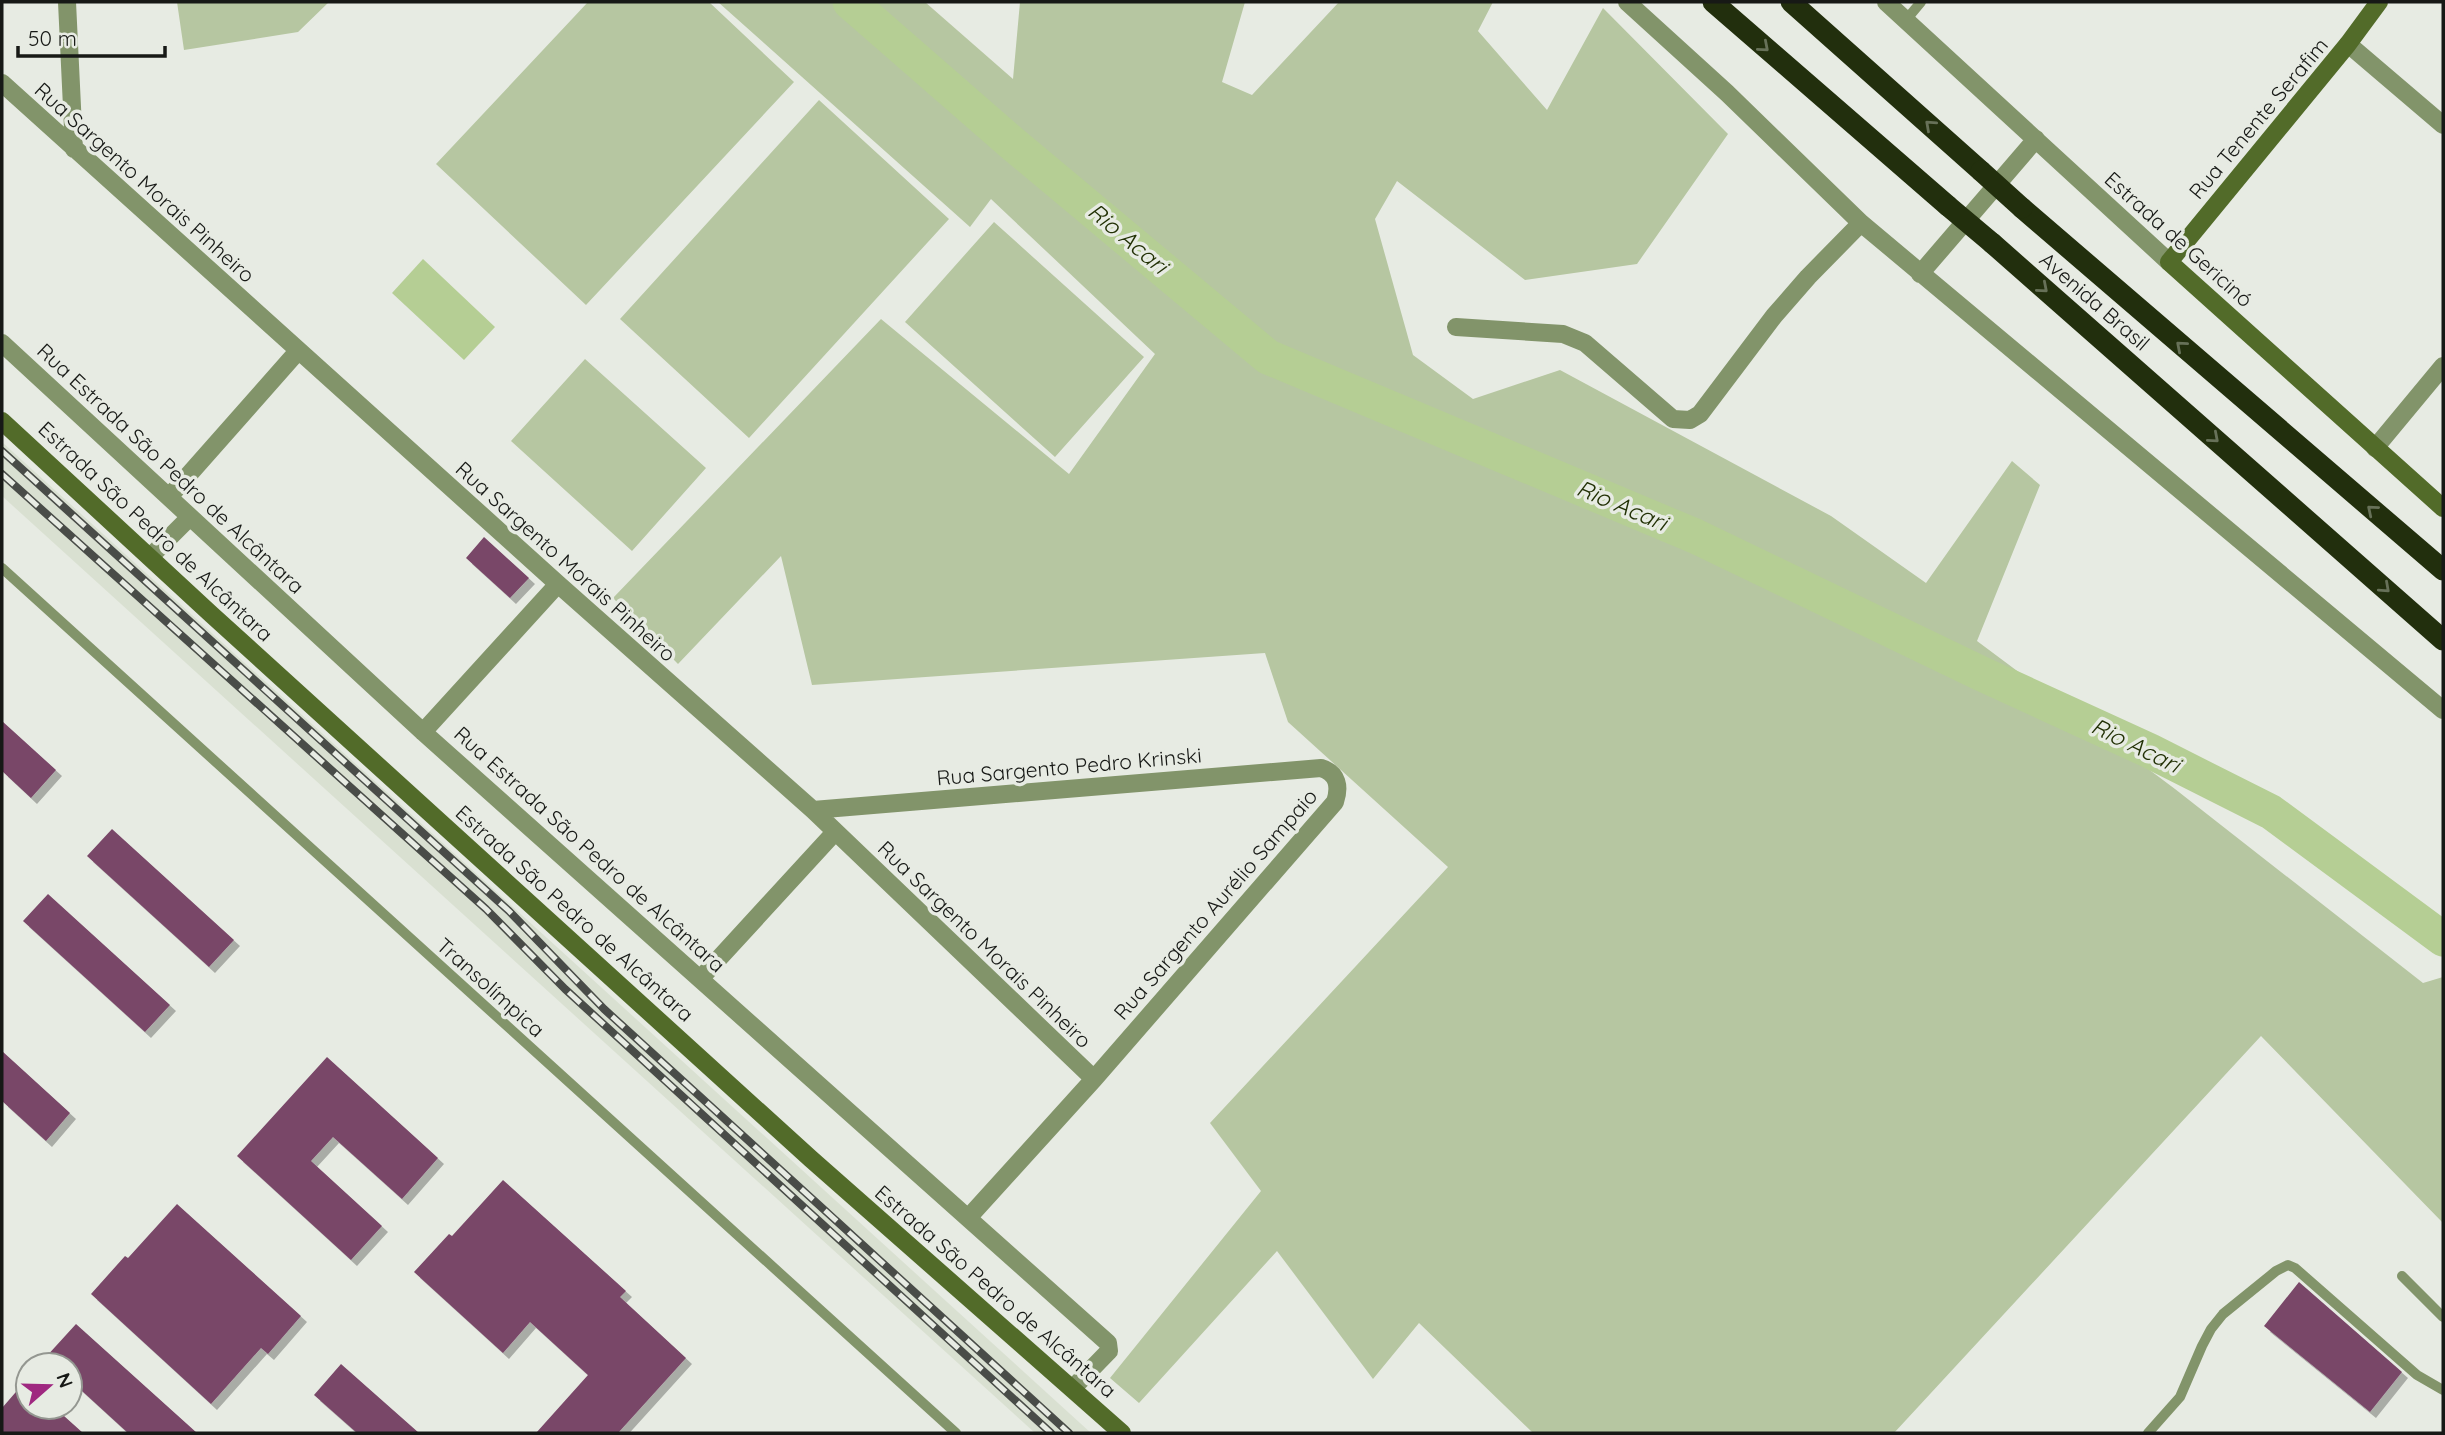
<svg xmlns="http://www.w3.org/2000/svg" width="2445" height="1435" font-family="Quicksand,sans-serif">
  <defs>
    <filter id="shadow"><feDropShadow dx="6" dy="6" stdDeviation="0" flood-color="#0004"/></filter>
  </defs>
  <rect width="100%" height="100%" fill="#e7ebe3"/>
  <path fill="#d9e0d1" d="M2 442 1091 1433H1035L2 496Z"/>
  <path fill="#b6c6a1" d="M177 2H329L298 32 184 50Z
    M588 2H709L794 82 586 305 436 164Z
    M718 2H925L1013 79 1020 2H1245L1222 82 1252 95 1339 2H1493L1478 31 1547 110 1603 8 1728 134 1637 264 1525 280 1397 181 1375 219 1413 355 1473 399 1560 370 1831 516 1926 583 2012 461 2040 485 1977 641 2175 789 2423 983 2443 977V1223L2261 1036 1894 1433H1533L1419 1323 1373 1379 1277 1251 1139 1403 1110 1378 1261 1191 1210 1123 1448 867 1288 722 1265 653 812 685 781 556 678 664 613 598 881 319 1069 474 1155 354 991 199 970 227Z
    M819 100 949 219 749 438 620 319Z
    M994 222 1144 357 1055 457 905 322Z
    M585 359 706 468 632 551 511 441Z"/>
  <path fill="#b5ce94" d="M423 259 495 327 464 360 392 293Z"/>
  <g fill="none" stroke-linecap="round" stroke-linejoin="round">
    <path stroke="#b5ce94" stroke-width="35" d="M850 2 1013 144 1268 357 1695 536 1982 674 2150 751 2271 812 2443 939"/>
  </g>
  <path fill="#794768" filter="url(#shadow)" d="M484 537 529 578 510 598 466 558Z
    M2 721 56 770 31 798 2 771Z
    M112 829 234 940 209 967 87 856Z
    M48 894 170 1005 145 1032 23 921Z
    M2 1051 70 1113 46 1141 2 1101Z
    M327 1057 438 1158 402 1199 333 1137 311 1161 382 1226 351 1260 237 1156Z
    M503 1180 626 1291 620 1297 686 1358 618 1433H536L588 1375 530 1322 503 1353 414 1272 449 1234 452 1236Z
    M177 1204 301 1316 268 1354 261 1348 211 1404 91 1294 125 1256 128 1258Z
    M2299 1282 2402 1372 2370 1412 2264 1326Z
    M76 1324 197 1433H128L70 1380V1365H53L45 1358Z
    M341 1364 419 1433H357L314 1395Z
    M28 1378V1407H54L83 1433H2V1408Z"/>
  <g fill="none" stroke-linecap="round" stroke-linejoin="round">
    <path stroke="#82946a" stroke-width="10" d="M1906 20 1921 2
      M2 568 956 1433
      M2402 1276 2443 1317
      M2148 1433 2180 1397 2202 1346 2211 1329 2223 1314 2276 1271 2288 1265 2295 1268 2417 1375 2443 1390"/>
    <path stroke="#82946a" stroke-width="18" d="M67 2 74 149
      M1627 2 1727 93 1861 223 2443 710
      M1886 2 2169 262
      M2348 44 2443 125
      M2 83 558 584 813 810 1094 1079
      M1920 274 2036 139
      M1456 327 1563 334 1585 343 1673 419 1690 420 1700 414 1774 316 1808 277 1861 223
      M2 343 423 732 1108 1343 1109 1351 1073 1388
      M2375 448 2443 366
      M169 497 298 351
      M150 557 190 517
      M423 732 558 584
      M813 810 1321 768C1338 773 1340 787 1335 802L1094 1079 968 1218
      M701 978 835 832"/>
    <path stroke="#526b29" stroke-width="18" d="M2379 2 2348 44 2169 262 2443 508
      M2 421 212 615 811 1159 1122 1433"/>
    <path stroke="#222f0d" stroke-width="21" d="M1713 2 1948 206
      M1791 2 1981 171
      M2022 208 2443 570
      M1992 243 2443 640"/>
    <defs>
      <path id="rail" d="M2 451 509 911 604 1009 1069 1433
        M2 474 486 909 565 989 1051 1433"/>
    </defs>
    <use href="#rail" stroke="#494c48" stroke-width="8"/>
    <use href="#rail" stroke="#e7ebe3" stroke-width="5" stroke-dasharray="16" stroke-linecap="butt"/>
    <path stroke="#222f0d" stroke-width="21" d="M1981 171 2022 208
      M1948 206 1992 243"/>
  </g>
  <defs><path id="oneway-chevron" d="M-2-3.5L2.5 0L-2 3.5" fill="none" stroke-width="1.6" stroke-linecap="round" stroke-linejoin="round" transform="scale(1.75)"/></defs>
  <g stroke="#677158">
    <use href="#oneway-chevron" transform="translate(1764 47) rotate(41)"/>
    <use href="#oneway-chevron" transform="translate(1930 125) rotate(-138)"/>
    <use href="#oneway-chevron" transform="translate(2043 288) rotate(41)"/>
    <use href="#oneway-chevron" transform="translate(2181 346) rotate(-139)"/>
    <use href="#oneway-chevron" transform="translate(2214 438) rotate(41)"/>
    <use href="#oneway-chevron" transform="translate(2372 510) rotate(-140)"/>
    <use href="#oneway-chevron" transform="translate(2385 588) rotate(42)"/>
  </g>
  <g text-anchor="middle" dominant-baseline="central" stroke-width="7" stroke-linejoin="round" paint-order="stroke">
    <g font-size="21" fill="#171916" stroke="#e7ebe3">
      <text transform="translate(2258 118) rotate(-50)">Rua Tenente Serafim</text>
      <text transform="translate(145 182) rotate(42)">Rua Sargento Morais Pinheiro</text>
      <text transform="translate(2179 239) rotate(42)">Estrada de Gericinó</text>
      <text transform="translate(2095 301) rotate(41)">Avenida Brasil</text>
      <text transform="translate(171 468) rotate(43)">Rua Estrada São Pedro de Alcântara</text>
      <text transform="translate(156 531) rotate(43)">Estrada São Pedro de Alcântara</text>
      <text transform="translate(566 561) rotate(42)">Rua Sargento Morais Pinheiro</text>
      <text transform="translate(1069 766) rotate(-5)">Rua Sargento Pedro Krinski</text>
      <text transform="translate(590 849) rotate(42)">Rua Estrada São Pedro de Alcântara</text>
      <text transform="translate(1215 904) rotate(-49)">Rua Sargento Aurélio Sampaio</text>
      <text transform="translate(575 913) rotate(42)">Estrada São Pedro de Alcântara</text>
      <text transform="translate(985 944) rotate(44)">Rua Sargento Morais Pinheiro</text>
      <text transform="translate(491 987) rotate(42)">Transolímpica</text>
      <text transform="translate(996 1291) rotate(41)">Estrada São Pedro de Alcântara</text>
    </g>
    <g font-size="23" font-style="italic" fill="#223105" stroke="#e7ebe3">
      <text transform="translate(1128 238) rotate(40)">Rio Acari</text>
      <text transform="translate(1622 505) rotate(23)">Rio Acari</text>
      <text transform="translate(2136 745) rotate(26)">Rio Acari</text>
    </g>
  </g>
  <rect width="2445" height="1435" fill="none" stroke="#171916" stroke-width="7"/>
  <g transform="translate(49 1386) rotate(70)"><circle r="33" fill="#e7ebe3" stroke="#949791" stroke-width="2"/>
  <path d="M0-5L12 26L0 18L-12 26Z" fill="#9f2880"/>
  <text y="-10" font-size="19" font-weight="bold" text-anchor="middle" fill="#171916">N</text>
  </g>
  <path d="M18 46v10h147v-10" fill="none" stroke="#171916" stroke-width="3.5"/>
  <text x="28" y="46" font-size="21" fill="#171916" stroke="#e7ebe3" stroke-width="5" paint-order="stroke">50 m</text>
</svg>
